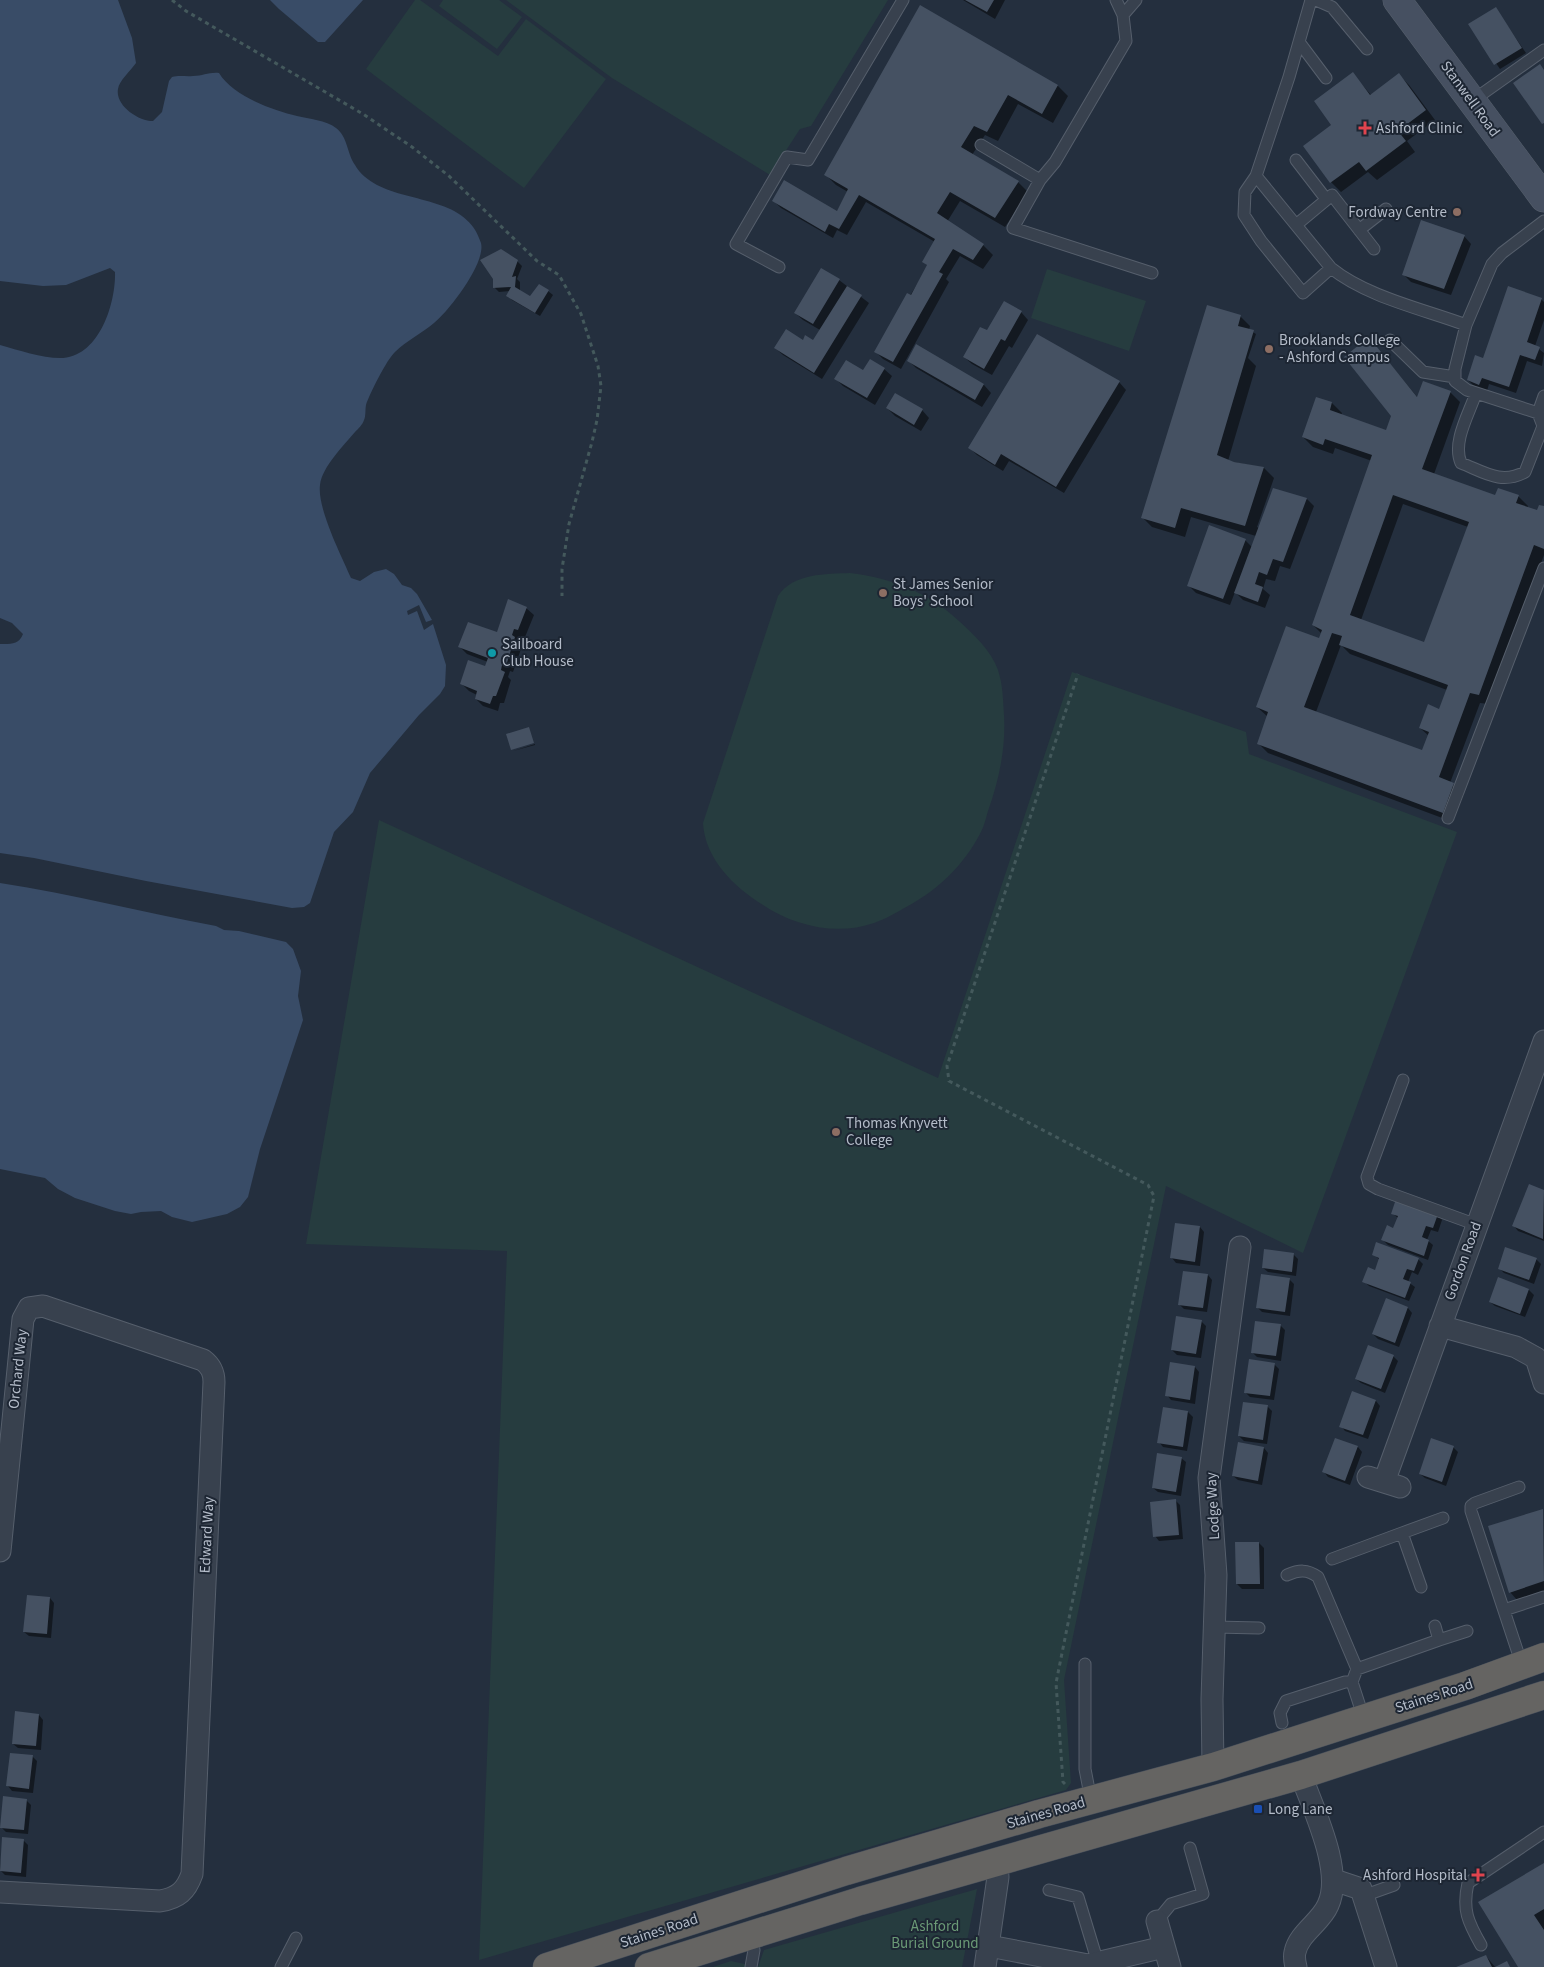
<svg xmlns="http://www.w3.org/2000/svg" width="1544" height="1967" font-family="'Source Sans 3',sans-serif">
  <rect width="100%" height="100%" fill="#242f3e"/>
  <path fill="#263c3f" d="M415 0H420L498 56 526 19 606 79 524 188 366 69Z
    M443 0H499L522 17 497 49 439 6Z
    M506 0H888L811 126 800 129 770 175 612 78Z
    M1047 269 1146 301 1129 351 1031 318Z
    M850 573C891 578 928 592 959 621 974 635 991 650 998 670 1003 685 1003 700 1004 715 1006 748 999 780 988 811 986 818 984 826 981 832 964 865 939 889 908 906 897 912 886 919 874 923 837 936 794 926 763 905 734 887 705 859 703 823L778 596C793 573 826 574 850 573Z
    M1072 672 1246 732 1249 754 1457 832 1303 1253 1166 1186 1064 1680 1071 1783 1066 1790 479 1960 507 1251 306 1244 379 820 938 1078Z
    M977 1889 962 1967H713L731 1961 758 1967 764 1950Z"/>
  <path fill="#394c67" d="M0 0H118L132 38 136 63C131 70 119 81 118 89 115 105 138 121 153 121L162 112 169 81 172 77C180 75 186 77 193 76 203 76 209 72 219 73 233 96 272 110 297 116 309 119 326 120 336 128 348 137 347 154 355 165 360 174 368 180 377 185 411 203 468 198 481 243 486 263 449 311 434 323 422 333 406 341 395 352 387 359 369 395 366 405 365 410 366 416 364 420 363 424 358 429 355 432 344 445 322 467 320 485 317 508 341 555 351 578L360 581 374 572 386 569 394 574 402 585 411 588 417 594 432 620 426 622 419 605 407 611 408 615 417 611 424 630 433 624 446 665 445 686 440 694 419 715 370 773 353 812 334 832 310 903 304 907 292 908 146 881 34 858 0 853V644C10 644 19 645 23 634L12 623 0 618V345C18 350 42 358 60 358 99 358 116 303 115 272L110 268 66 285 43 286 0 281Z
    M270 0H363L325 42H318L279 9Z
    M0 883C73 894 144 913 216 926L224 930 239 931 286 942 293 949 301 971 298 996 303 1020 260 1149 248 1197 240 1207 227 1214 192 1222 172 1217 161 1211 141 1212 131 1214 115 1211 75 1198 58 1189 45 1178 0 1169Z"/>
  <path fill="#0007" fill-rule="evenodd" d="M963 0H1005L995 19Z
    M920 6 1058 86 1068 96 1053 123 1018 104 998 141 985 135 972 155 1018 182 1028 192 1005 227 960 201 947 222 983 245 993 255 983 269 960 256 946 279 949 282 901 369 883 359 876 352 928 266 923 261 935 242 866 202 847 235 837 230 833 238 781 208 774 201 837 212 848 192 836 185 826 175Z
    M1495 8 1526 53 1500 69 1470 25Z
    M1353 74 1371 95 1399 75 1409 85 1435 120 1407 141 1415 152 1377 180 1368 172 1341 192 1331 182 1333 125Z
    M1464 236 1471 244 1451 295 1411 282 1403 274Z
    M517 261 522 266 517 279 520 282V292L531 298 548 291 553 295 540 316 512 300 508 295 510 291 499 292 494 287Z
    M821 270 839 280 869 303 822 379 783 355 775 348 803 342H813L820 330 803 320 795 313Z
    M1541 299 1544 302V320L1535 346 1544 353 1542 366 1527 361 1516 393 1489 384 1487 391 1475 387 1468 380 1484 359Z
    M1021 312 1028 320 1012 348 1009 346 992 375 972 364 964 357 988 332Z
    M1240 316 1250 326 1249 330 1256 334 1248 358 1256 366 1228 461 1264 468 1274 478 1257 527 1259 528 1307 499 1314 506 1290 569 1280 566 1275 581 1266 579 1263 589 1270 595 1265 608 1243 600 1235 592 1230 605 1196 593 1188 585 1245 540 1252 547 1256 536 1191 517 1185 537 1152 527 1142 517Z
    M1369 338 1418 398 1450 392 1460 402 1434 474 1496 497 1518 496 1528 506 1527 508 1538 512 1544 508V555L1489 704 1480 703 1450 783 1464 794 1453 822 1268 753 1258 743 1268 717 1257 707 1320 640 1322 634 1313 625 1372 461 1335 448 1333 454 1313 447 1303 437 1317 398 1332 403 1342 413 1341 415 1387 431 1393 416ZM1403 504 1468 527 1425 644 1361 620ZM1341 645 1350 654 1447 690 1440 710 1420 728 1429 736 1423 752 1316 712Z
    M917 346 984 385 991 393 982 407 916 368 908 360Z
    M884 369 892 376 875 405 843 386 836 379Z
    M1119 382 1126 390 1064 493 1009 461 1003 471 977 455 970 448Z
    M887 408 922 410 929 418 921 431 895 416Z
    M526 608 534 615 525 637 521 636 519 642 522 646 513 672 510 671 508 677 511 680 504 703H500L498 711 483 706 476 699 477 695 469 691 462 684 486 667 488 662 467 654 460 647 498 633Z
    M535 744V745L513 751Z
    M1530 1186 1544 1191V1241L1518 1231 1514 1226Z
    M1392 1213 1438 1215 1442 1220 1438 1232 1431 1230 1427 1240 1433 1245 1428 1260 1388 1245 1383 1240 1394 1229 1398 1218Z
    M1200 1227 1204 1232 1200 1266 1176 1263 1172 1258Z
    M1293 1254 1298 1259 1296 1276 1268 1272 1263 1268Z
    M1373 1254 1418 1259 1423 1264 1418 1275 1412 1272 1408 1282 1415 1287 1409 1301 1369 1286 1364 1281 1375 1272 1380 1260Z
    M1536 1259 1541 1264 1534 1284 1504 1273 1499 1268Z
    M1208 1275 1212 1280 1207 1312 1184 1309 1179 1304Z
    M1289 1279 1294 1284 1290 1316 1262 1312 1258 1308Z
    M1499 1279 1529 1290 1534 1295 1525 1317 1495 1306 1490 1302Z
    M1386 1300 1408 1308 1412 1313 1399 1347 1378 1339 1373 1334Z
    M1201 1321 1206 1326 1201 1358 1177 1355 1172 1350Z
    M1280 1325 1285 1330 1281 1361 1257 1357 1252 1352Z
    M1393 1356 1398 1361 1385 1393 1361 1383 1356 1379Z
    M1274 1364 1279 1369 1274 1400 1250 1397 1245 1392Z
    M1195 1367 1199 1372 1195 1404 1171 1400 1167 1395Z
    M1353 1393 1376 1401 1380 1406 1368 1439 1345 1431 1341 1426Z
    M1267 1406 1272 1411 1267 1444 1244 1441 1239 1436Z
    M1188 1412 1193 1417 1187 1451 1163 1447 1159 1442Z
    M1336 1439 1358 1447 1362 1452 1350 1485 1328 1477 1324 1472Z
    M1453 1447 1458 1452 1446 1486 1425 1478 1420 1474Z
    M1264 1448 1268 1453 1262 1485 1238 1480 1233 1476Z
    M1181 1458 1186 1462 1181 1496 1158 1492 1153 1488Z
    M1175 1500 1180 1505 1183 1539 1159 1541 1155 1536Z
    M1543 1510 1544 1591 1517 1600 1510 1592Z
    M1259 1543 1264 1548V1589H1242L1237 1584Z
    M50 1598 54 1603 51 1638 29 1636 24 1632Z
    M39 1715 43 1720 41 1750 18 1748 13 1744Z
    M32 1756 37 1761 33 1793 12 1791 8 1786Z
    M26 1800 31 1805 28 1834 6 1832 1 1827Z
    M3 1839 24 1841 28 1845 26 1877 5 1875 0 1870Z
    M1544 1864V1967H1520Z
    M1486 1956 1495 1967H1460Z"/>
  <path fill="#455162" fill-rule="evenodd" d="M965 0H994L987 12Z
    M920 5 1058 85 1042 114 1008 95 987 132 974 126 961 147 1019 181 995 218 950 192 937 213 984 244 973 260 953 249 939 272 943 274 893 362 874 352 907 293 911 295 927 265 922 262 935 239 859 195 839 229 829 224 825 232 772 201 784 180 837 211 848 189 824 175Z
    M1496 7 1522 48 1494 65 1468 24Z
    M1540 64 1544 70V123L1542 124 1513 83Z
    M1353 72 1370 95 1399 73 1426 110 1398 131 1406 141 1366 171 1359 162 1330 183 1303 146 1331 125 1314 101Z
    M1421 220 1465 235 1444 289 1402 275Z
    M501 249 518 260 512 277 516 276 515 287 530 296 539 284 549 290 535 313 506 296 511 287 493 288V279L480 260Z
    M821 268 840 279 813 324 794 313Z
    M847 286 862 295 814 373 774 348 786 329 803 340 805 335 813 340Z
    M1508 286 1542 298 1527 342 1540 347 1535 360 1520 355 1509 387 1482 378 1479 385 1467 380 1475 355 1483 358Z
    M1004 301 1022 311 1005 341 1001 339 984 369 963 357 980 327 987 330Z
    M1207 305 1241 315 1238 326 1254 330 1217 455 1234 462 1264 467 1245 526 1181 508 1175 528 1141 518Z
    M1037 334 1120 381 1056 487 1001 454 995 465 968 448Z
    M1369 337 1417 397 1423 381 1451 391 1422 469 1495 495 1498 488 1519 495 1516 503 1537 510 1539 505 1544 506V549L1534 545 1479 695 1470 693 1439 777 1454 783 1443 813 1257 744 1268 712 1256 707 1286 626 1319 638 1322 630 1312 625 1372 455 1325 439 1323 445 1302 437 1316 397 1332 402 1330 410 1386 430 1391 416 1344 357ZM1393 495 1469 522 1424 642 1350 615ZM1332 633 1342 636 1339 645 1448 685 1439 709 1428 704 1419 728 1429 732 1422 750 1304 707Z
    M916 344 984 384 975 400 907 361Z
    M870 359 885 368 867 398 834 379 846 360 863 370Z
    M895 393 923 409 914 425 886 408Z
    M1273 488 1307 498 1283 562 1273 559 1267 575 1259 572 1255 584 1263 587 1258 602 1234 593Z
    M1209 525 1246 539 1223 599 1187 586Z
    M508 599 527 607 518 630 514 629 512 635 515 637 506 666 502 665 501 670 505 672 496 696H493L490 704 475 699 477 691 460 684 468 660 485 666 488 658 458 647 468 622 497 632Z
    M529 727 534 743 511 750 506 734Z
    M1529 1184 1544 1190 1543 1239 1512 1226Z
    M1396 1199 1438 1214 1433 1228 1426 1226 1422 1237 1429 1240 1424 1256 1381 1240 1387 1225 1393 1228 1398 1216 1391 1214Z
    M1175 1223 1200 1226 1195 1262 1170 1258Z
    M1376 1242 1419 1258 1414 1271 1407 1269 1403 1279 1411 1282 1405 1298 1362 1282 1368 1267 1375 1270 1379 1258 1372 1255Z
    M1505 1247 1537 1258 1529 1280 1498 1269Z
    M1264 1249 1294 1253 1292 1272 1262 1268Z
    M1183 1271 1208 1274 1203 1308 1178 1305Z
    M1261 1274 1290 1278 1285 1312 1256 1308Z
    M1498 1277 1529 1289 1520 1314 1489 1302Z
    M1386 1298 1408 1307 1395 1343 1372 1334Z
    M1176 1316 1202 1320 1196 1354 1171 1350Z
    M1255 1321 1281 1324 1276 1356 1251 1353Z
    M1368 1345 1394 1355 1381 1389 1355 1379Z
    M1249 1359 1275 1363 1270 1396 1244 1393Z
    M1170 1362 1195 1366 1190 1400 1165 1396Z
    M1352 1391 1376 1400 1363 1435 1339 1427Z
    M1243 1402 1268 1405 1263 1440 1238 1436Z
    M1163 1407 1188 1411 1183 1447 1157 1443Z
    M1335 1438 1358 1446 1345 1481 1322 1472Z
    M1431 1438 1454 1446 1442 1482 1419 1474Z
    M1238 1442 1264 1447 1258 1481 1232 1476Z
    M1157 1453 1182 1457 1176 1492 1152 1488Z
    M1176 1499 1179 1535 1153 1537 1150 1502Z
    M1543 1509 1544 1581 1509 1593 1488 1526Z
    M1235 1542H1259L1260 1584H1236Z
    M27 1595 50 1597 47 1634 23 1632Z
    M15 1711 39 1714 36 1746 12 1744Z
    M10 1753 33 1755 29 1789 6 1786Z
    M3 1796 27 1799 24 1830 0 1828Z
    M2 1837 24 1839 21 1873 0 1871Z
    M1544 1863V1909L1534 1915 1544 1930V1967H1518L1478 1902Z
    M1486 1955 1492 1967H1456Z
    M1507 1961 1510 1967H1495Z"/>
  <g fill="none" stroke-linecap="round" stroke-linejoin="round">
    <defs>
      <path id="service" d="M1116 0 1123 15 1126 41 1055 162 1040 180 1013 228 1152 273
        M1311 0 1289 77 1256 176 1331 268C1367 297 1423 309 1466 325
        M1316 0 1332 7 1367 49
        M1123 15 1136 0
        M1299 42 1326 78
        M1472 101 1544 50
        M981 145 1040 180
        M1296 160 1326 199
        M1256 176 1245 192 1244 215 1261 241 1303 293 1331 268
        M1544 221 1502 253 1492 264 1466 325 1455 369V381L1467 390 1538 413 1544 396
        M1296 225 1332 195 1374 249
        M1359 230 1386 209
        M779 267 736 244 787 157 808 160 903 0
        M1390 340 1423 372 1455 377
        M1476 393C1469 414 1452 442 1461 463 1484 472 1501 485 1525 472L1543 426 1538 413
        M1448 818 1544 568
        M1403 1080 1367 1177 1369 1184 1378 1189 1477 1225
        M1519 1487 1475 1503 1471 1506V1511L1522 1665
        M1402 1533 1443 1518
        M1332 1559 1402 1533 1421 1587
        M1287 1575C1299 1570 1307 1569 1318 1577L1357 1669
        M1504 1610 1544 1597
        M1215 1627 1259 1628
        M1439 1640 1467 1631
        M1085 1664V1769L1091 1800
        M1364 1719 1352 1682 1357 1669 1439 1640 1435 1626
        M1282 1723 1280 1713 1286 1701 1345 1682H1352
        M1049 1890 1078 1897 1098 1963
        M1363 1896 1394 1885
        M1157 1921 1171 1904 1203 1894 1190 1848
        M750 1936 754 1950 751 1967
        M1481 1945C1468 1922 1462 1910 1468 1883L1544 1832
        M281 1967 296 1938"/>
      <path id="minor" d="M1440 1326 1516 1347 1536 1358 1544 1383
        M1368 1477 1400 1487
        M1384 1482 1544 1041
        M0 1551 23 1319 29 1308 43 1306 203 1360C211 1366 214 1372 214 1382L192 1874C186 1891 178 1898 160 1901L0 1892
        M1213 1767 1212 1699 1216 1575 1209 1478 1240 1247
        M1334 1880 1361 1889 1386 1967
        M1157 1921 1170 1967
        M989 1946 1088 1965 1164 1947
        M985 1967 998 1877 997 1862
        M1296 1967C1295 1963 1294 1956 1295 1952 1299 1933 1321 1922 1328 1905 1344 1871 1313 1809 1301 1775"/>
      <path id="secondary" d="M1397 0 1544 198"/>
      <path id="trunk" d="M547 1967 846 1871 1039 1814 1213 1767 1465 1686 1544 1657
        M649 1967 860 1901 1301 1775 1544 1695"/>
    </defs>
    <use href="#service" stroke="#565f6c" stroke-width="13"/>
    <use href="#minor" stroke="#565f6c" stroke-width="23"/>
    <use href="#secondary" stroke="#565f6c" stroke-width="29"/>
    <use href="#trunk" stroke="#434c59" stroke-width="29"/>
    <path stroke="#44595c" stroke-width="3" stroke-dasharray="4 4" stroke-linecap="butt" d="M172 0 186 11 363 114 412 147 449 176 537 261 559 275 581 314 598 366 601 386 597 420 592 442 569 524 562 569V596
      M1065 1784 1063 1782 1056 1683 1154 1196 1148 1185 949 1081 947 1066 1078 674"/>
    <use href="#service" stroke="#38414e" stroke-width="11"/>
    <use href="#minor" stroke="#38414e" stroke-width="21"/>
    <use href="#secondary" stroke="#465061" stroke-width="28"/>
    <use href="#trunk" stroke="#656462" stroke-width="28"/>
  </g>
  <g fill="#e0444e" stroke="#1d2633" stroke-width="2">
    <path d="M1362.5 120.5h5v5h5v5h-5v5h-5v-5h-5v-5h5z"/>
    <path d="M1475.5 1867.5h5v5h5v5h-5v5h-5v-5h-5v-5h5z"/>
  </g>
  <g fill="#8d6e63" stroke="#1d2633" stroke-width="2">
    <circle cx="1457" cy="212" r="5"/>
    <circle cx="1269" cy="349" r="5"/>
    <circle cx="883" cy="593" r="5"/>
    <circle cx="836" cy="1132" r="5"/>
  </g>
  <circle fill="#0f9aa8" stroke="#1d2633" stroke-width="2" cx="492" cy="653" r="5"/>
  <rect fill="#1a4fb4" stroke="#1d2633" stroke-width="2" x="1253" y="1804" width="10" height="10" rx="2.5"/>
  <g text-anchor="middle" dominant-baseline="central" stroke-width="4" stroke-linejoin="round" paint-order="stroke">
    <g font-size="15" fill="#b4bcc9" stroke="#1d2633">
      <text transform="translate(1470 99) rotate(54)">Stanwell Road</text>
      <text transform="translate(1463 1261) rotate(-70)">Gordon Road</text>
      <text transform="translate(18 1369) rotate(-84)">Orchard Way</text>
      <text transform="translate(1213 1506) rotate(-93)">Lodge Way</text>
      <text transform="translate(207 1535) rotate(-87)">Edward Way</text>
      <text transform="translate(1434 1696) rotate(-18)">Staines Road</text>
      <text transform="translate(1046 1813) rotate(-16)">Staines Road</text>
      <text transform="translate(659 1931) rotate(-18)">Staines Road</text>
    </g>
    <g font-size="15" fill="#b4bcc9" stroke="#1d2633" text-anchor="start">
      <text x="1376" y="128">Ashford Clinic</text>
      <text x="1447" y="212" text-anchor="end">Fordway Centre</text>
      <text x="1279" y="340">Brooklands College<tspan x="1279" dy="17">- Ashford Campus</tspan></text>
      <text x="893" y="584">St James Senior<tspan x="893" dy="17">Boys' School</tspan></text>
      <text x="502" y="644">Sailboard<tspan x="502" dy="17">Club House</tspan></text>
      <text x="846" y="1123">Thomas Knyvett<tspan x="846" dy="17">College</tspan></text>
      <text x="1268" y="1809">Long Lane</text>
      <text x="1467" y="1875" text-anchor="end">Ashford Hospital</text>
    </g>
    <g font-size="15" fill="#6b9a76" stroke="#1d2633">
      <text x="935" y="1926">Ashford<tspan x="935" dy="17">Burial Ground</tspan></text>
    </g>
  </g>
</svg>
